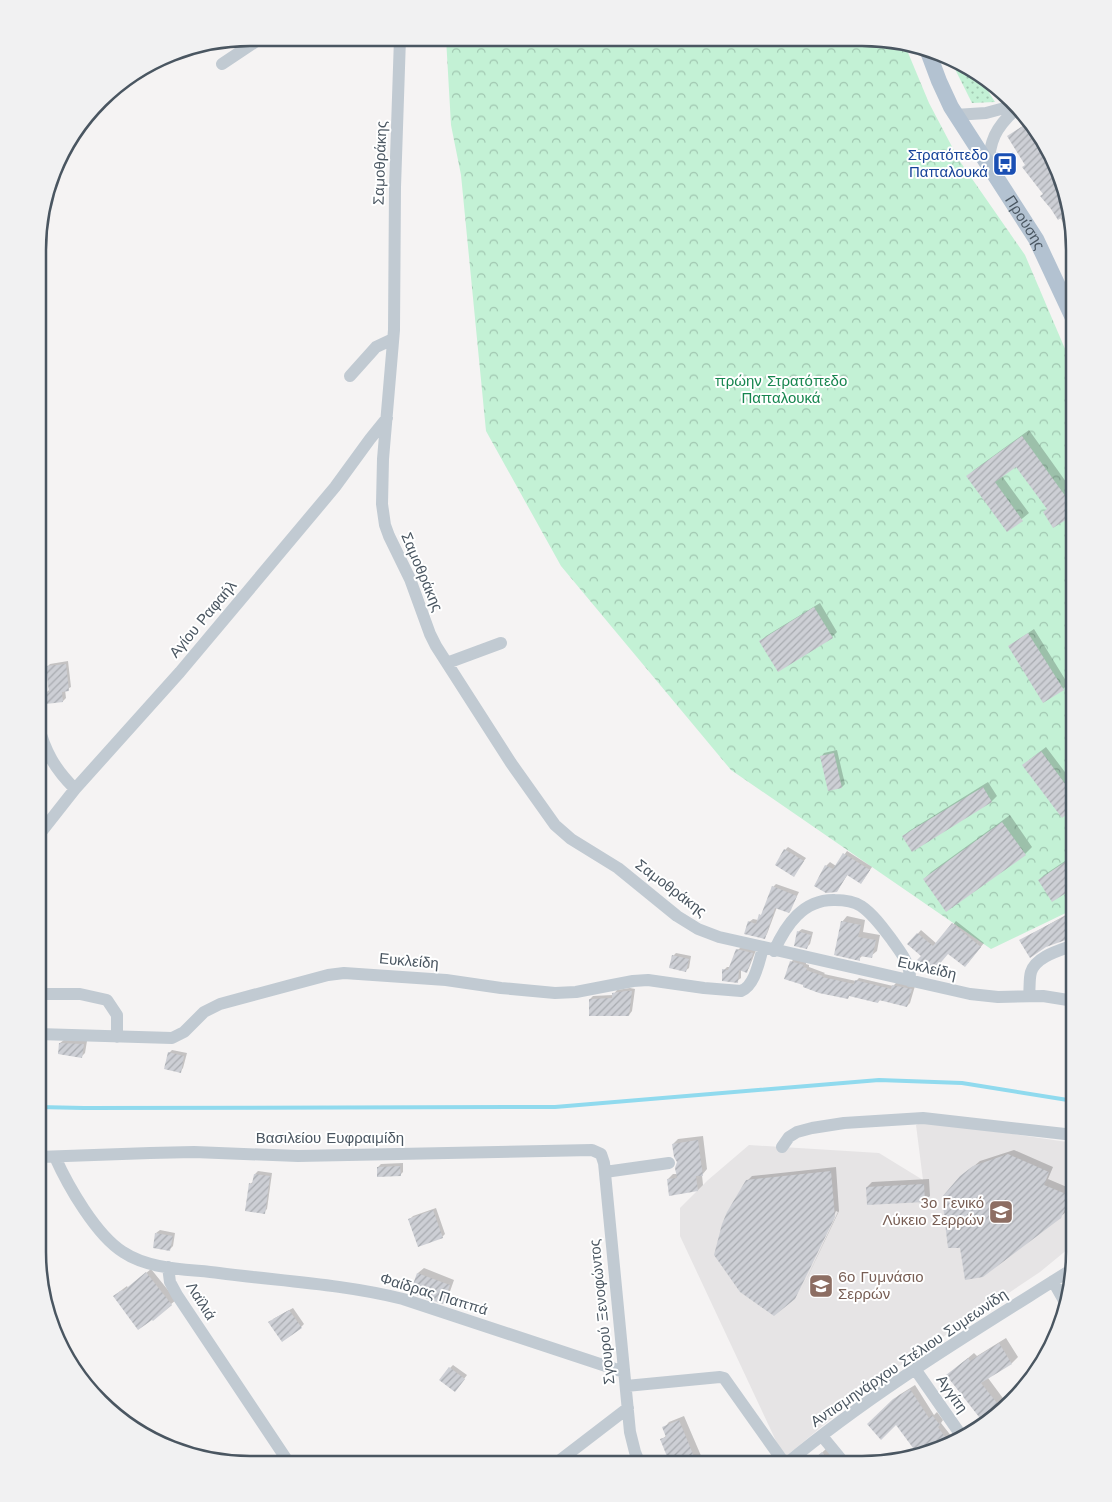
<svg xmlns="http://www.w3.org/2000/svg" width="1112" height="1502" font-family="'Work Sans',sans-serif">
  <defs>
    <pattern id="grass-dots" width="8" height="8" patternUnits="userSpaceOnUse" patternTransform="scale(1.25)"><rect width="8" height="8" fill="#c3f1d5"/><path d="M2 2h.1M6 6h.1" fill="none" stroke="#a0c6b0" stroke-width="1.8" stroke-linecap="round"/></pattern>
    <pattern id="forest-crowns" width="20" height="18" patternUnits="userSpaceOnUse" patternTransform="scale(1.25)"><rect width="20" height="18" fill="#c3f1d5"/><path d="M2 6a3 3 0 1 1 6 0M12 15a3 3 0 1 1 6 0" fill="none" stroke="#a0c6b0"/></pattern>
    <pattern id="building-hatch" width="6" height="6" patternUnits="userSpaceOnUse" patternTransform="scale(1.25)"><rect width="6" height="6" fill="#cdcfd5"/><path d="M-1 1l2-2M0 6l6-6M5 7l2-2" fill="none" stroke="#a8abb0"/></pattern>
  </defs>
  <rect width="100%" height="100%" fill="#f5f3f3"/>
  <path fill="#e6e4e5" d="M923 1122 937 1123 1074 1143V1244L1040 1272 877 1381 784 1458 680 1236V1208L708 1180 749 1145 879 1153 923 1180 916 1125Z"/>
  <path fill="url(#grass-dots)" d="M949 57 976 72 995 102 972 103Z"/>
  <path fill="url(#forest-crowns)" d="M446 38 890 39 904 43 929 103 959 160 1025 255 1074 370V909L991 949 731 770 561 566 486 431 461 175 451 125Z"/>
  <path fill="#0003" d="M1026 124 1052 156 1074 249 1069 241 1071 238 1060 217 1009 136Z
    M1029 430 1074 493V513L1054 526 1048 509 1016 465 1002 476 1029 513 1007 531 968 476 974 470Z
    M820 603 837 632 832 637 761 641 766 636Z
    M1034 629 1068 684 1063 689 1009 646Z
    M68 661 71 687 65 690 66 698 63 701 46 693 49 690 47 667 50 664Z
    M1046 747 1074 784V807L1062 816 1029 760Z
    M837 750 845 784 842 787 829 790 821 757 824 753Z
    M988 782 997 796 992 801 904 836 909 831Z
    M1010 815 1032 847 1025 854 947 910 924 879 931 872Z
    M788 847 806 858 794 875 785 850Z
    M847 851 872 867 864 879 861 883 848 874 837 891 815 885 826 866 830 862 836 866Z
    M1074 855V886L1052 900 1039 880 1044 875Z
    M776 884 799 892 791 908 777 907 767 934 764 938 749 922 753 919 758 920 764 911 773 887Z
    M1071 912 1073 916 1074 915V936L1021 940Z
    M847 916 865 920 863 932 880 935 877 951 871 956 863 955 859 959 842 922Z
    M956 921 984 943 968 963 948 952 923 956 909 944 921 930 937 944Z
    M802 929 813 932 810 944 807 947 798 932Z
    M741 947 756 950 749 968 746 972 741 969V978L737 981 724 970 727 967H731L738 950Z
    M676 953 691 956 689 968 685 971 673 956Z
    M794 959 806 962V964L809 965V967L825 973 824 974 856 981 859 978 893 986 897 982 915 986 910 1003 907 1006 881 999 878 1002 850 995 848 998 791 962Z
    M630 988 635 989 632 1011 629 1015 590 999 593 996 613 995 617 990Z
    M64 1040 87 1041 85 1053 82 1056 60 1043Z
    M172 1050 187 1053 183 1068 180 1072 169 1053Z
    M703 1136 707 1169 702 1175 703 1185 698 1190 668 1179 673 1174H677L678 1162 673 1144 678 1139Z
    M1014 1150 1053 1167 1048 1179 1074 1190 1066 1212 1060 1217 961 1177 980 1161Z
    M403 1163V1172L400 1175 378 1167 381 1164Z
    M836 1167 839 1211 800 1293 838 1212 836 1211 795 1298 747 1181 752 1176Z
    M258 1171 272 1173 267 1209 264 1212 250 1184 254 1181 255 1174Z
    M929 1179 930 1196 925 1201 867 1187 872 1182Z
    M436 1208 445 1234 442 1237 410 1219 413 1216Z
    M160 1230 175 1233 173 1246 170 1249 156 1233Z
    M424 1268 454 1280 448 1297 443 1302 411 1292 418 1273Z
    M151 1269 176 1300 153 1319 119 1292 127 1286 128 1288Z
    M293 1308 304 1324 301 1327 273 1319Z
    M1006 1338 1018 1357 1012 1363 988 1378 1008 1405 1002 1412 985 1423 948 1375 974 1353 977 1356Z
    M453 1365 467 1375 458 1387 450 1368Z
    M915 1385 934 1415 937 1412 943 1420 941 1423 952 1437 942 1446 897 1424H868L899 1395Z
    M684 1416 702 1458 695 1464H672L661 1440 667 1435 664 1428 669 1422Z
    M828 1447 839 1464H810Z
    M804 1460 808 1464H800Z"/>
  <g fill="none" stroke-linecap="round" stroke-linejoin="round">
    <path stroke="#90daee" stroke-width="4" d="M38 1107 84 1108 555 1107 879 1080 962 1083 1074 1101"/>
  </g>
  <path fill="url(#building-hatch)" d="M1026 124 1042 143 1038 146 1056 169 1066 215 1058 220 1051 209 1040 196 1043 194 1022 167 1025 165 1007 136Z
    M1022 436 1074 508V515L1053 528 1043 512 1047 509 1016 467 995 482 1023 521 1007 532 966 476Z
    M814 607 833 638 778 672 759 641Z
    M1028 633 1064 690 1043 703 1008 646Z
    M66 664 69 691 62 692 63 702 46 704 44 693 49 692 46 666Z
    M1041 751 1074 796V808L1062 818 1022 765Z
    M834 753 842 788 828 791 820 756Z
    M983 787 992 802 912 852 902 836Z
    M1002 822 1026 855 946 912 923 879Z
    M784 849 804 861 794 877 775 865Z
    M843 853 870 870 861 884 847 875 837 892 826 893 814 886 825 865 833 869Z
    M1074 856V888L1052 902 1038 880Z
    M772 886 797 896 791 910 789 913 775 908 765 939 744 934 748 921 756 924 759 914 761 915Z
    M1074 914V937L1046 947 1030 958 1019 940 1067 915 1069 918Z
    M841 921 861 925 858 937 876 940 872 958 860 956V961L834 955Z
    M952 923 981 947 965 967 948 954 932 973 917 960 921 956 907 944 917 933 933 946Z
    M797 931 811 935 807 949 794 946Z
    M736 949 753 953 747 973 739 970 738 983 722 981V969L728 970Z
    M672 955 689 959 686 972 669 968Z
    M790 961 804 965 803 967 807 968 806 970 823 976 822 977 854 984 855 980 891 989 892 985 912 989 907 1007 879 1000 878 1003 849 996 848 999 819 993 803 987V985L784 979Z
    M626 991H632L629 1016H589V999L612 998V993Z
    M59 1043 84 1044 82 1058 58 1054Z
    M168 1052 184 1056 181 1073 164 1069Z
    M698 1140 703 1176H696L698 1191 669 1196 667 1179 677 1178 675 1168 677 1162 674 1157 672 1144Z
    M1008 1154 1049 1172 1044 1185 1071 1196 1061 1218 983 1277 965 1280 960 1248H948L942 1197 960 1176 973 1166Z
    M400 1166 401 1176 377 1177V1167Z
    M831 1171 835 1217 795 1299 774 1316 740 1292 714 1255 722 1224 727 1212 746 1180Z
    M254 1174 270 1176 265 1214 245 1211 249 1183 252 1184Z
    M924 1184 925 1202 867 1205 866 1187Z
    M433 1210 443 1238 418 1247 408 1219Z
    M155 1233 173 1236 170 1251 153 1248Z
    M146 1272 172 1305 153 1321 152 1320 138 1330 113 1296 122 1290 123 1291Z
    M417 1273 450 1285 443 1304 410 1293Z
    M289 1310 302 1328 282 1342 268 1322Z
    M999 1343 1012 1364 981 1383 1001 1408 983 1422 946 1375 968 1358 970 1361Z
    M449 1367 465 1379 455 1392 439 1380Z
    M910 1389 929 1418 932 1415 940 1425 938 1427 950 1444 916 1452 896 1425 881 1440 867 1424 893 1399Z
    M679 1420 697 1464H670L660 1439 666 1437 662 1427Z
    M822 1452 834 1464H808Z"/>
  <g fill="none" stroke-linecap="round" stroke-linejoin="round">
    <path stroke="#c1cad2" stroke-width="12" d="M400 38 395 187 394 330 383 459 382 504 385 525 389 536 410 579 430 634 436 646 511 763 555 825 571 839 618 868 677 916 698 929 719 937 970 994 998 997 1043 996 1074 1001
      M222 64 261 38
      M955 115 986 113 1012 106
      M988 167C990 141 995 128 1015 110
      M350 376 376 347 393 339
      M447 663 501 643
      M38 724C45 752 55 769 75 789
      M38 836 75 789 180 672 335 487 370 439 387 418
      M774 951C786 925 803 899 835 900 844 900 853 901 861 906 873 914 883 928 892 940 901 953 911 964 910 981
      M38 994H80L107 1000 117 1015V1037
      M1029 996C1030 988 1029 979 1031 972 1036 956 1061 950 1074 945
      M38 1034 172 1038 184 1032 204 1012 220 1004 328 975 344 973 446 980 501 988 555 993 576 992 633 981 648 980 704 988 741 991C755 986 759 961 763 948
      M782 1147 789 1137 797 1132 812 1128 844 1123 923 1118 1074 1135
      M38 1157 150 1153 194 1152 298 1156 592 1150 601 1154 604 1163 630 1432 635 1452 640 1464
      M55 1157C68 1186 96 1235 123 1252 150 1270 188 1269 219 1273 280 1281 343 1284 403 1299L624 1372
      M605 1172 669 1163
      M168 1267 170 1282 177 1295 289 1463
      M1053 1281 1066 1304
      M915 1369 963 1438
      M626 1386 720 1377 724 1378 785 1464
      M822 1436 845 1464
      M555 1464 628 1408
      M786 1464C875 1390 976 1330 1074 1268"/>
    <path stroke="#b3c2d1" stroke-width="16" id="s1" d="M927 49 939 81 951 107 1036 239 1074 320"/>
  </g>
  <defs>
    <symbol id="bus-square" viewBox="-11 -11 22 22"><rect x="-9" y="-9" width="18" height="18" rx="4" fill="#1a4fb4" stroke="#fff"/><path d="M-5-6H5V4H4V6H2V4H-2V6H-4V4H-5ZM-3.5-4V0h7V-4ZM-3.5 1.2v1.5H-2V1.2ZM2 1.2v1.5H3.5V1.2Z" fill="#fff"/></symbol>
    <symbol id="school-square" viewBox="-11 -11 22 22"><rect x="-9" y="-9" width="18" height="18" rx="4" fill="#8d6e63" stroke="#fff"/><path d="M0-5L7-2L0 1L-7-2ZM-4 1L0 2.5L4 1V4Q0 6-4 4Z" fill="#fff"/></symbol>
  </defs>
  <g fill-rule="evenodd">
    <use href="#bus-square" x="991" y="150" width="28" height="28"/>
    <use href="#school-square" x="987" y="1198" width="28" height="28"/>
    <use href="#school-square" x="807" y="1272" width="28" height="28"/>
  </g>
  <g text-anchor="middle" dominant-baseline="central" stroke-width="4" stroke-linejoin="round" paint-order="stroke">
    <g font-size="15" fill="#164399" stroke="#fff" text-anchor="end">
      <text x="988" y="155">Στρατόπεδο<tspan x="988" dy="17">Παπαλουκά</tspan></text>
    </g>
    <g font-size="15" fill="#4a5661" stroke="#fff">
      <text transform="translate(380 163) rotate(-88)">Σαμοθράκης</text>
      <text stroke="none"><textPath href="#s1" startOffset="200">Προύσης</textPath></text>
      <text transform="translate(422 572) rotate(67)">Σαμοθράκης</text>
      <text transform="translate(203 619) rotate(-50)">Αγίου Ραφαήλ</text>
      <text transform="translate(671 888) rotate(37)">Σαμοθράκης</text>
      <text transform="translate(409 961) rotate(5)">Ευκλείδη</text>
      <text transform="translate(927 968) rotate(13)">Ευκλείδη</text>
      <text x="330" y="1138">Βασιλείου Ευφραιμίδη</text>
      <text transform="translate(434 1294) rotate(17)">Φαίδρας Παππά</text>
      <text transform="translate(201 1301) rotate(58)">Λαϊλιά</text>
      <text transform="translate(602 1312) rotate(-96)">Σγουρού Ξενοφώντος</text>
      <text transform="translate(909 1358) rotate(-34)">Αντισμηνάρχου Στέλιου Συμεωνίδη</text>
      <text transform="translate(952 1394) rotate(55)">Αγγίτη</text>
    </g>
    <g font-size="15" fill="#17864f" stroke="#fff">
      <text x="781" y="381">πρώην Στρατόπεδο<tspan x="781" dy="17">Παπαλουκά</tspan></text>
    </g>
    <g font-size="15" fill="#785e54" stroke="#fff" text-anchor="end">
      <text x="984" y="1203">3ο Γενικό<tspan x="984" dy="17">Λύκειο Σερρών</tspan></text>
      <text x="838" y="1277" text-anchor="start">6ο Γυμνάσιο<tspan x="838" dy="17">Σερρών</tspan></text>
    </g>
  </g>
  <path d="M0 0H1112V1502H0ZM250 46H862A204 204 0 0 1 1066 250V1252A204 204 0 0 1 862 1456H250A204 204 0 0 1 46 1252V250A204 204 0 0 1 250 46Z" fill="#f1f1f2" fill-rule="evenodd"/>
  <path fill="none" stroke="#4a5661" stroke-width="2.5" d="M250 46H862A204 204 0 0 1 1066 250V1252A204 204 0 0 1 862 1456H250A204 204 0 0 1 46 1252V250A204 204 0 0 1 250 46Z"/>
</svg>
